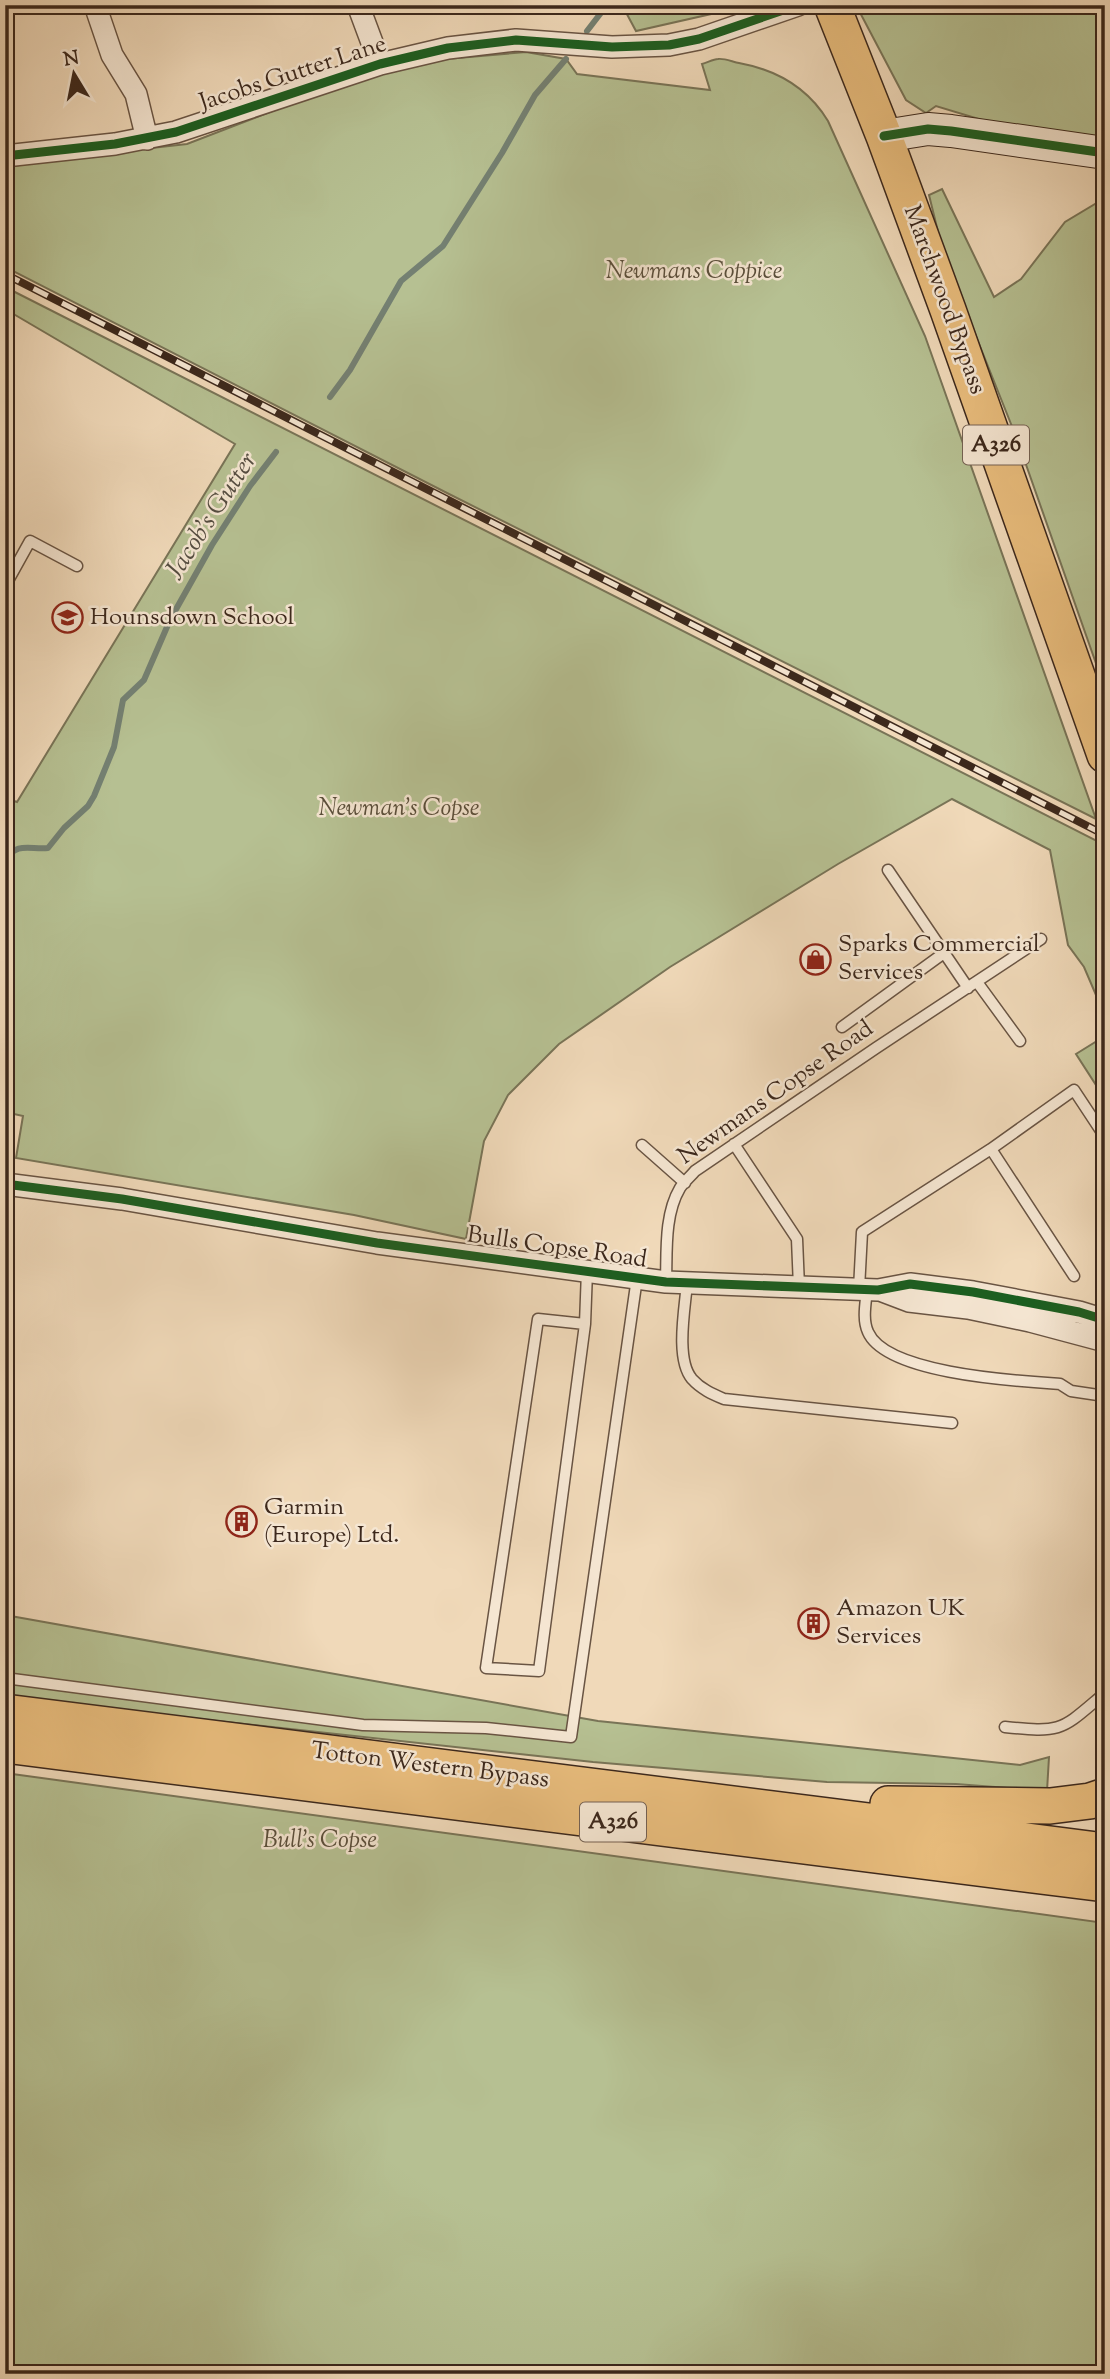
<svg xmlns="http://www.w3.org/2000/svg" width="1110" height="2379" font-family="'Sorts Mill Goudy',serif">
  <rect width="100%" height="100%" fill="#f0d9b9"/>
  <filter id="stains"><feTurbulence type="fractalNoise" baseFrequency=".00286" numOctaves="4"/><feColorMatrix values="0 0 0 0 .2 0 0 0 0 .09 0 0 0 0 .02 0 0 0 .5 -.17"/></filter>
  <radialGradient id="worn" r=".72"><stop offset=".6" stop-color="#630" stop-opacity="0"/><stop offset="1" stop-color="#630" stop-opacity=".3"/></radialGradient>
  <path fill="#b6c092" stroke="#797457" stroke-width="2" d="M622 5H730L720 12 636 31Z
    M856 5H1105V113L1095 140 982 120 936 106 926 113 906 100Z
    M526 52 566 59 577 74 710 90 702 64C707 63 713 59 718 59 724 58 733 62 739 63 777 70 808 88 828 121L925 336 1096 819 447 493 5 267V168L44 160 187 144 306 98 392 70 446 59Z
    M942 189 994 297 1021 279 1065 222 1105 198V689L1017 439 944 256 929 195Z
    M5 287 1105 845V1016L1084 967 1068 945 1050 850 952 799 838 864 670 967 559 1044 508 1095 484 1141 466 1239 354 1215 16 1158 23 1116 5 1112V798L17 802 235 444 5 309Z
    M1105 1036V1099L1076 1054Z
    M5 1615 598 1721 1020 1765 1049 1757 1047 1791 956 1784 827 1782 593 1762 5 1698Z
    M5 1773 1105 1923V2374H5Z"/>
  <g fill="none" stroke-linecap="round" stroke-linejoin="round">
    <path stroke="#748072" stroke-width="6" d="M587 31 607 5
      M330 397 350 370 401 281 443 246 502 153 535 95 566 59
      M5 860C17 841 31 850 48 848L64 828 88 806 94 796 114 747 123 700 144 680 170 620 212 545 250 486 276 452"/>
    <defs>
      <path id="lane" d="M5 586 30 541 77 566
        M888 870 968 988
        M977 982 1020 1041
        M842 1027 944 953
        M734 1144 797 1239 799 1287
        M642 1145 685 1183
        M991 1149 1074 1276
        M666 1282C667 1252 664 1215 680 1188 684 1182 690 1177 695 1171L876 1048 1041 939
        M687 1283C685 1308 675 1359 692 1379 701 1389 712 1394 724 1399L952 1423
        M859 1289 862 1232 991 1149 1074 1090 1105 1137
        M867 1289C866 1302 862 1319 868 1332 886 1374 1017 1381 1060 1384L1071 1391 1098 1395 1105 1402
        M585 1324 539 1671 486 1668 538 1319 585 1324 587 1271
        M5 1678 363 1725 486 1728 571 1737 637 1278
        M1005 1727C1064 1733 1061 1730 1105 1693"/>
      <path id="street" d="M95 5 112 55 136 94 147 139
        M358 5 380 64
        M5 156 115 144 176 132 380 64 448 48 516 40 612 47 669 45 699 39 798 5
        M5 1184 122 1199 377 1243 666 1282 878 1290 910 1284 973 1292 1079 1312 1105 1320
        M880 1290 909 1301 968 1308 1030 1321 1105 1341"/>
      <path id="secondary" d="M884 136 928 129 951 131 1105 153"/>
      <path id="primary" d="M832 5 884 136 948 310 1105 755
        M5 1712 1105 1851
        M5 1745 1105 1884
        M888 1804 1050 1806 1090 1801 1105 1796"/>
    </defs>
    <use href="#lane" stroke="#695443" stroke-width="13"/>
    <use href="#street" stroke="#695443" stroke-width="24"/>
    <use href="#secondary" stroke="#3c281c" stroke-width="34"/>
    <use href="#primary" stroke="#3c281c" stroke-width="38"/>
    <use href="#lane" stroke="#f5e6d2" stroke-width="10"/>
    <use href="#street" stroke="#f5e6d2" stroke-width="21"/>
    <use href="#secondary" stroke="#f5e6d2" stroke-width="32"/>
    <use href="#primary" stroke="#e8bc7c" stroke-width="35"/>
    <defs>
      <path id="rail" d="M5 274 1105 835"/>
    </defs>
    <use href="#rail" stroke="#3c281c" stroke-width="8"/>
    <use href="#rail" stroke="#f5e6d2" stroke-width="5" stroke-dasharray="16" stroke-linecap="butt"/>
    <defs>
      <path id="cycleway" d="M884 136 928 129 951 131 1105 153
        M5 156 115 144 176 132 380 64 448 48 516 40 612 47 669 45 699 39 798 5
        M5 1184 122 1199 377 1243 666 1282 878 1290 910 1284 973 1292 1079 1312 1105 1320"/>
    </defs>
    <use href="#cycleway" stroke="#f5e6d2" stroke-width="13"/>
    <use href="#cycleway" stroke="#1b5e20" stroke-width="9"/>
  </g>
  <defs>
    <symbol id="school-ring" viewBox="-11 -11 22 22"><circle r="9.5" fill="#f5e6d2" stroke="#8f2418" stroke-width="1.5"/><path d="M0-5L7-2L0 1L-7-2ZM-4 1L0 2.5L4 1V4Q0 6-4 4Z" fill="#8f2418"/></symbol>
    <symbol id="shop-ring" viewBox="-11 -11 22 22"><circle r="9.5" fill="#f5e6d2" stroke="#8f2418" stroke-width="1.5"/><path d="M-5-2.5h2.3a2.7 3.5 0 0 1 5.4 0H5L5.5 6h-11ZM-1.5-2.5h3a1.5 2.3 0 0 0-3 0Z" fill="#8f2418"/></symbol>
    <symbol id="building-ring" viewBox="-11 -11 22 22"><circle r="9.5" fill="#f5e6d2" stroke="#8f2418" stroke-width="1.5"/><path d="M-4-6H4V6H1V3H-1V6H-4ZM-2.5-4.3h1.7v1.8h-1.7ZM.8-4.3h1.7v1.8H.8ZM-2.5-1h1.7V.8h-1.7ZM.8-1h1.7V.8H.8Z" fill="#8f2418"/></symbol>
  </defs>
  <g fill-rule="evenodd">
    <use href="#school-ring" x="50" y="600" width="35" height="35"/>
    <use href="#shop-ring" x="798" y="942" width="35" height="35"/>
    <use href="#building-ring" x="224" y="1504" width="35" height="35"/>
    <use href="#building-ring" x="796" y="1606" width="35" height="35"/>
  </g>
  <g text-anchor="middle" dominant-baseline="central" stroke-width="5" stroke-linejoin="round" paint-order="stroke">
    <g fill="#f5e6d2" stroke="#746153" stroke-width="2">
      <rect x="963" y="425.5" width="66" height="39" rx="5"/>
      <rect x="580" y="1802.5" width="66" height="39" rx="5"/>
    </g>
    <g font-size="23" font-weight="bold" fill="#3c281c">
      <text x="996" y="445">A326</text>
      <text x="613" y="1822">A326</text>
    </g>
    <g font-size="24" fill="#3c281c" stroke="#f5e6d2">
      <text transform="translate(293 74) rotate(-18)">Jacobs Gutter Lane</text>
      <text transform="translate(944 300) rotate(70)">Marchwood Bypass</text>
      <text transform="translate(776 1093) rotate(-35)">Newmans Copse Road</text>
      <text transform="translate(557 1248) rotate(8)">Bulls Copse Road</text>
      <text transform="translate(430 1766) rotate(7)">Totton Western Bypass</text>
    </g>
    <g font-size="24" font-style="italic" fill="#5a4e3a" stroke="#f5e6d2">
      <text x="694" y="272">Newmans Coppice</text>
      <text x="399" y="809">Newman's Copse</text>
      <text x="320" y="1841">Bull's Copse</text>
    </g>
    <g font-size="24" fill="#3c281c" stroke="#f5e6d2" text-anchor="start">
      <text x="90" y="618">Hounsdown School</text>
      <text x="838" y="945">Sparks Commercial<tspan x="838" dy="28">Services</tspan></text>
      <text x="264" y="1508">Garmin<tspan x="264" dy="28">(Europe) Ltd.</tspan></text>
      <text x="836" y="1609">Amazon UK<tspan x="836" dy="28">Services</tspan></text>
    </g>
    <g font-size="26" font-style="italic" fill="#544c40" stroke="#f5e6d2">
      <text transform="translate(212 516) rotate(-57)">Jacob's Gutter</text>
    </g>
  </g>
  <rect width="1110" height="2379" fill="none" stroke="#f0d9b9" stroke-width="28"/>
  <rect x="7" y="7" width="1096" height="2365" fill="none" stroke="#3c281c" stroke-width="3.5"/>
  <rect x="14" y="14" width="1082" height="2351" fill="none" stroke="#3c281c" stroke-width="2"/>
  <g transform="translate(74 74) rotate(350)" stroke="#f5e6d2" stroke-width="5" paint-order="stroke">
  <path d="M0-5L12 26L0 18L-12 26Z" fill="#3c281c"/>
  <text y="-10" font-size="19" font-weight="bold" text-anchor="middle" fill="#3c281c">N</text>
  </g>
  <rect width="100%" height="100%" filter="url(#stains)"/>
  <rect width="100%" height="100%" fill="url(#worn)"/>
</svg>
